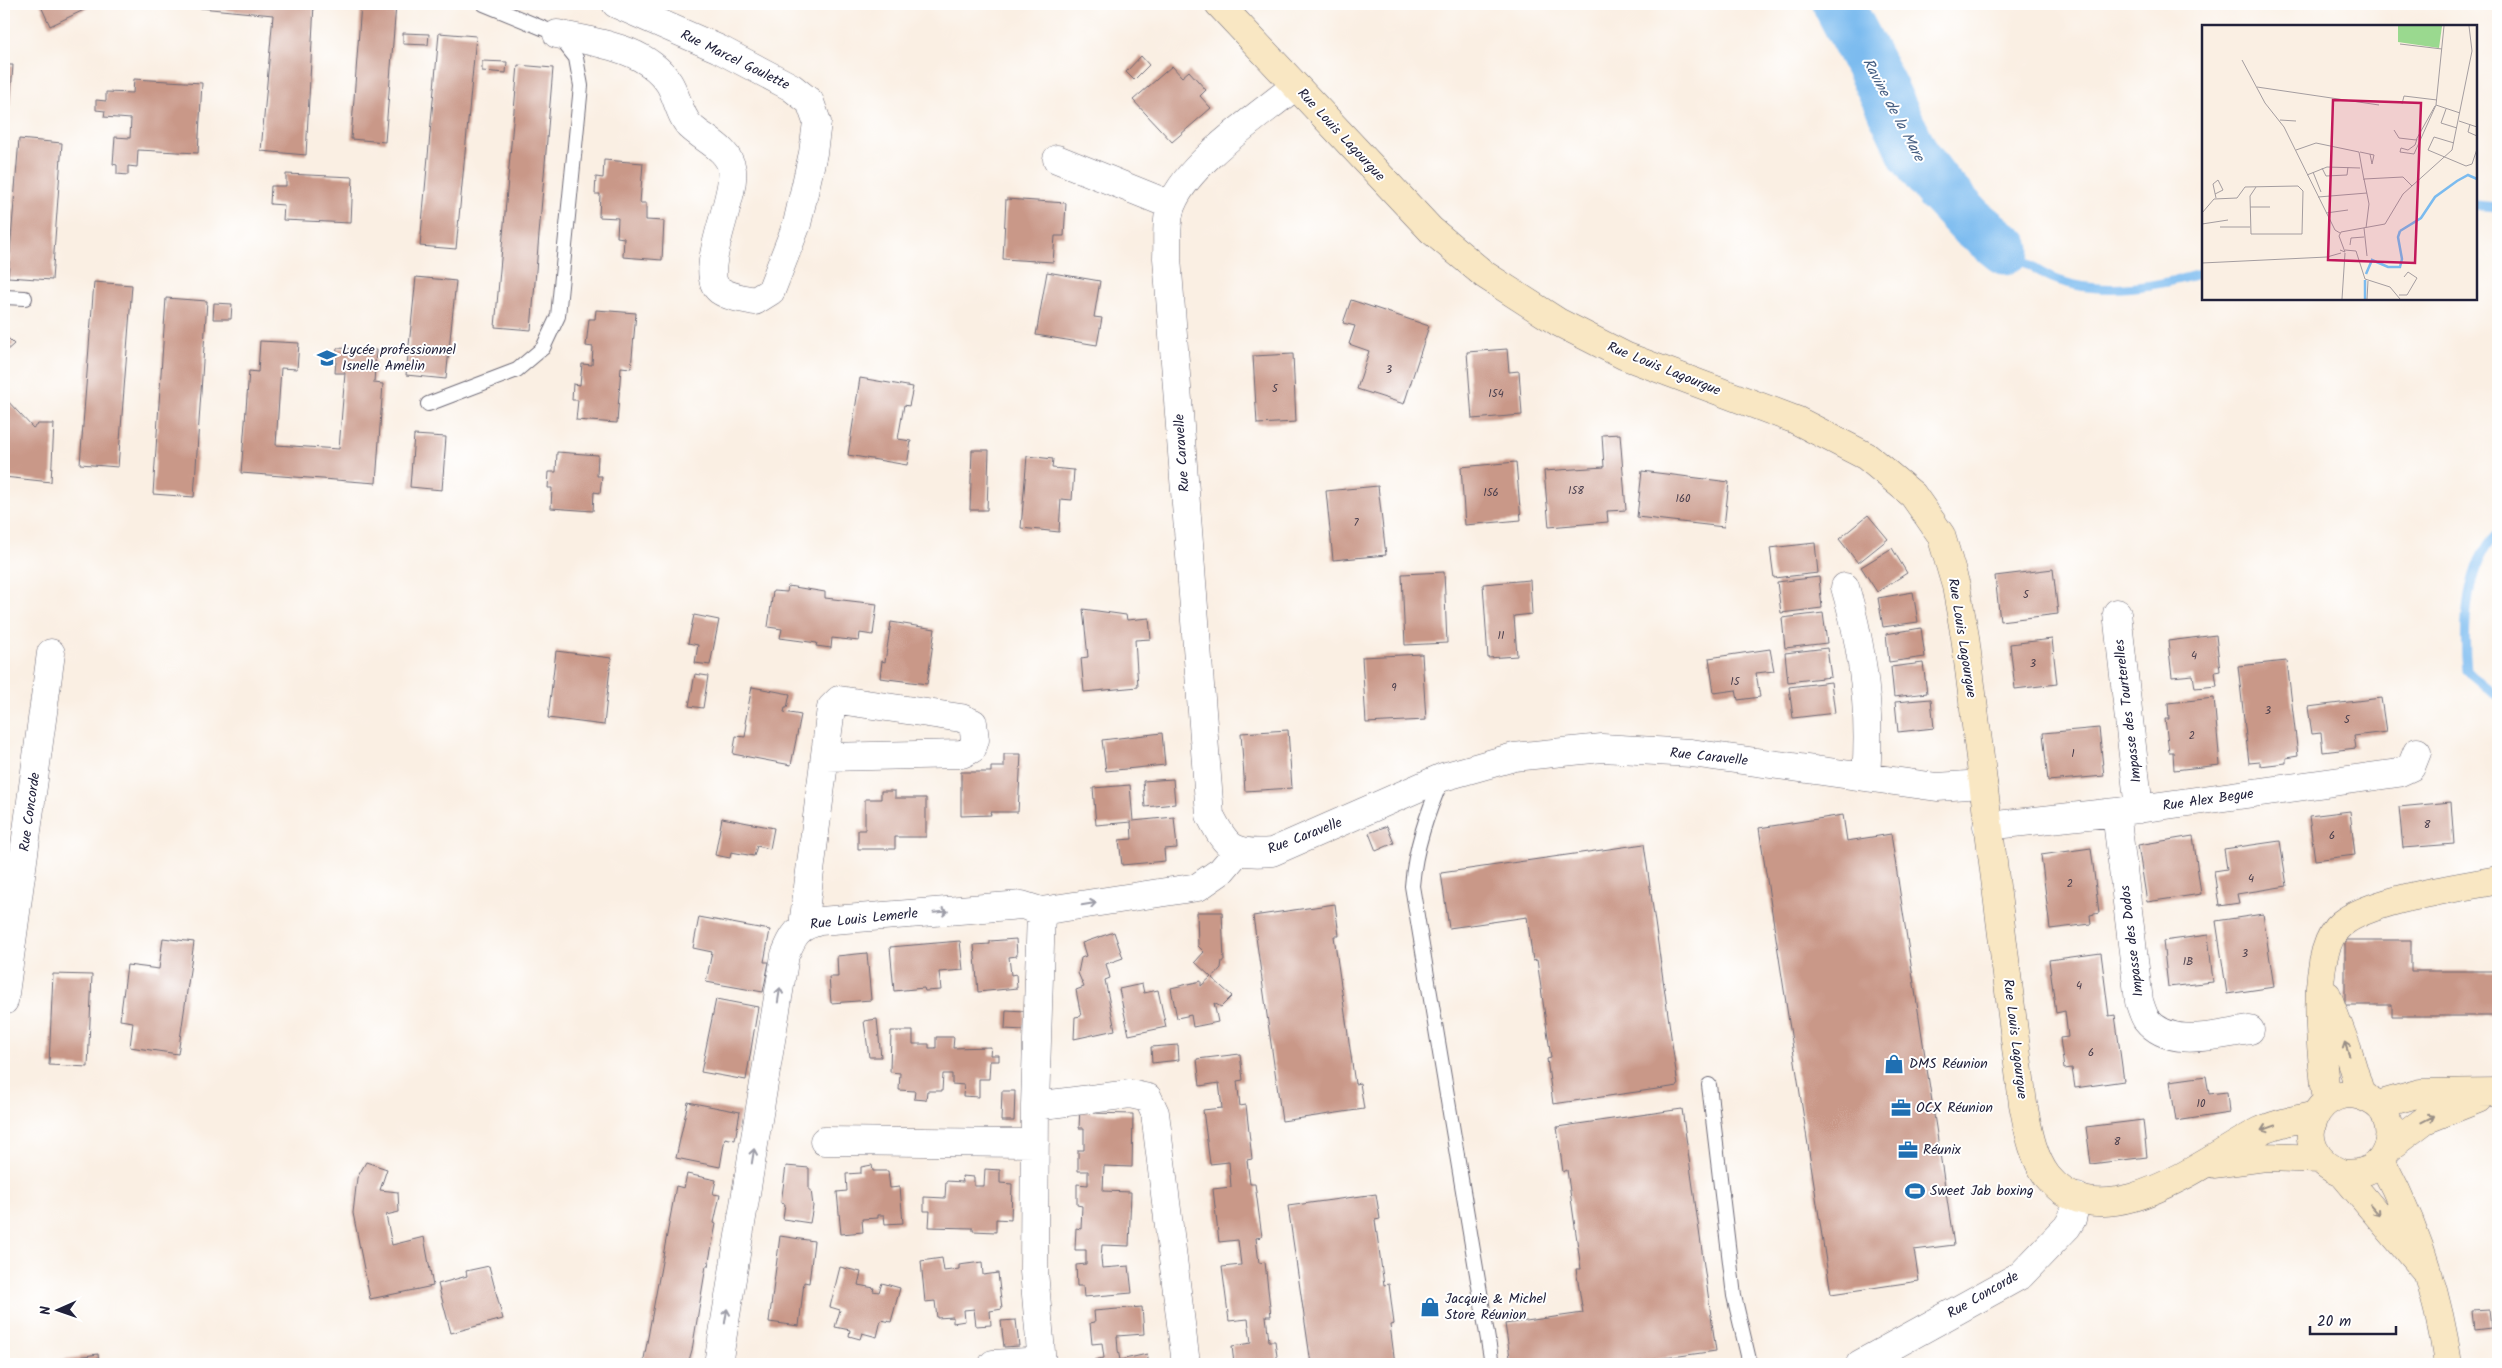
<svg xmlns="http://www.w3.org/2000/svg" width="2502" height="1368" font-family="Kalam,sans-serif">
  <rect width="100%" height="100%" fill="#fff"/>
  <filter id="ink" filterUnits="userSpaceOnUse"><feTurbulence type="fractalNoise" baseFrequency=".02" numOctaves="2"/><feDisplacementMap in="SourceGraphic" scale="10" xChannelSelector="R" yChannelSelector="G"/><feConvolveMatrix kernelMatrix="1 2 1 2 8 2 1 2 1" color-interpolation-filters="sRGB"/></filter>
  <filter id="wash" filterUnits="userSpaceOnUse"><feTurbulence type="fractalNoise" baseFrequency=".0096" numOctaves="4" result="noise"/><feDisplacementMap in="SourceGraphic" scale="20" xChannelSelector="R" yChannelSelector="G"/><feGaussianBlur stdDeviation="1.12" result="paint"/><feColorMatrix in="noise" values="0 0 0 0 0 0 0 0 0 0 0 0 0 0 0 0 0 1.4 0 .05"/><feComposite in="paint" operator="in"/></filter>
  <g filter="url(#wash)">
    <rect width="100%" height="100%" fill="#faefe3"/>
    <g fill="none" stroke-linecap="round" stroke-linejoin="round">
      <path stroke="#7bbbef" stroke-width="9" d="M2476 205 2498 207
        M2005 249C2018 257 2031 267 2044 274 2092 299 2154 287 2203 273
        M2498 533C2465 564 2463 629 2467 671L2498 697"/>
      <path stroke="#7bbbef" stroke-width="51" d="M1838 4 1882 88 1914 155 1938 187 1970 221 2005 249"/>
    </g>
    <g id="blocks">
      <path fill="#c99888" d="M40 4H86L88 8 50 26Z
        M159 4H314L306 155 261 151 273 15Z
        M361 4 396 5 385 142 351 139Z
        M403 33 429 34 428 45 403 44Z
        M439 33 476 36 456 249 420 246Z
        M1141 56 1149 65 1134 80 1126 72Z
        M482 61 507 62 506 73 482 71Z
        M4 65H13L10 106H4Z
        M518 65 553 68 531 330 495 327Z
        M1172 66 1182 77 1189 71 1206 90 1200 96 1211 108 1172 142 1133 100Z
        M134 79 202 83 198 153 138 150 137 167 128 166V175L117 174V165L113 164 115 137 130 138 131 119 104 117 105 111 96 110V100L106 101V92L133 93Z
        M19 139 62 143 52 280 8 277Z
        M604 160 643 163 640 203H646V220L664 221 662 260 623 257 624 238 617 237 618 218 599 217 600 194H595L596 177 603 178Z
        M286 174 353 177 351 223 283 220 284 205 270 204 271 186H286Z
        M1006 199 1066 203 1064 236H1055L1053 262 1003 259Z
        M1047 272 1100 281 1094 317 1102 318 1097 345 1036 335Z
        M416 277 456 281 446 379 406 375Z
        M94 282 132 285 118 467 80 464Z
        M166 298 207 301 194 497 153 494Z
        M1351 300 1429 326 1404 404 1357 389 1369 351 1349 344 1355 326 1343 323Z
        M214 303 232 304 231 319H213Z
        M596 310 636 313 631 368 621 367 617 423 576 420 578 400H572L573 384 580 385 582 364 592 365 593 347 586 346 589 319H595Z
        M4 334 14 344 4 353Z
        M260 341 299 343 297 369 281 368 276 445 339 449 345 373H335L337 348 376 350 374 383 383 384 376 483 241 473 249 371 258 372Z
        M1507 349 1509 372 1519 371 1522 415 1472 419 1467 352Z
        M1293 354 1296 422 1257 424 1253 356Z
        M860 378 913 387 909 406 904 405 898 439 911 441 907 465 848 455Z
        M4 397 33 428 38 424H54L51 482 4 477Z
        M1620 434 1626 510 1607 511 1608 522 1549 527 1544 471 1604 467 1602 435Z
        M414 435 446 437 442 490 410 487Z
        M972 450H989L987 510H970Z
        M557 452 598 455 597 476H602L600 493 594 492 593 511 551 508 552 488H548L549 472H556Z
        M1027 456 1053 459 1052 468 1074 470 1072 500 1061 499 1059 532 1021 528Z
        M1516 462 1521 520 1465 525 1461 467Z
        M1642 471 1729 482 1724 527 1637 517Z
        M1378 486 1386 555 1333 560 1326 491Z
        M1868 515 1888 539 1858 563 1839 539Z
        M1815 543 1818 573 1774 578 1770 548Z
        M1892 548 1907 573 1877 592 1861 567Z
        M2053 569 2058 614 2000 621 1995 576Z
        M1444 572 1447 643 1405 645 1402 574Z
        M1819 577 1822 608 1781 613 1777 582Z
        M1530 580 1532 614 1514 616 1517 656 1488 658 1483 584Z
        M788 586 825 592V598L877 604 873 635 860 633 859 641 832 638 831 648 816 646 817 643 780 638 782 629 768 627 773 591 787 592Z
        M1913 592 1918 622 1883 627 1878 598Z
        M1083 609 1126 615 1127 620 1149 618 1151 639 1135 640 1138 687 1084 692 1081 658 1088 657Z
        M1823 613 1827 643 1785 648 1782 618Z
        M694 615 719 620 710 665 695 663 698 645 688 643Z
        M891 622 935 629 927 684 880 678 882 661 885 662Z
        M1921 628 1925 657 1889 662 1886 634Z
        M2216 635 2220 671 2215 672 2217 686 2195 688 2193 675 2172 677 2168 641Z
        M2052 639 2057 684 2015 689 2010 644Z
        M1827 648 1831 677 1788 682 1785 653Z
        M1770 649 1774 671 1756 673 1760 697 1738 700 1736 690 1714 693 1709 658Z
        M556 651 611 658 604 725 548 718Z
        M1422 654 1426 720 1366 723 1362 657Z
        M2287 661 2298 756 2286 758V763L2260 766V762L2249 763 2238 666Z
        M1923 663 1927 693 1894 697 1891 667Z
        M695 674 708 676 703 708 689 706Z
        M1831 682 1835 713 1793 718 1789 687Z
        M752 687 790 694 787 708H785L784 712 801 715 791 765 733 754 736 736 745 737 747 724 745 723Z
        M2214 698 2220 765 2174 770 2173 752H2169L2165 719H2169L2168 703Z
        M2381 698 2386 732 2354 736 2356 748 2323 752 2321 733 2312 734 2308 707Z
        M1931 699 1934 728 1898 732 1895 702Z
        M2099 728 2104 776 2048 781 2043 733Z
        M1288 730 1292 788 1245 791 1241 733Z
        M1162 733 1165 765 1106 771 1102 740Z
        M1004 754H1021L1018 812H990L991 815 961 816V772H991V767H1004Z
        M1173 779 1175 804 1145 807 1143 781Z
        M1130 785 1133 821 1174 817 1177 848 1164 849 1165 861 1122 865 1119 840 1132 839 1131 822 1096 825 1093 788Z
        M881 791H895V798H926V837H895V849H858V830H865V799H881Z
        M2451 802 2454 844 2403 848 2399 807Z
        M2350 811 2355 855 2315 860 2309 816Z
        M1843 815 1847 841 1891 834 1954 1245 1914 1250 1919 1281 1831 1294 1759 828Z
        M722 818 774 828 770 849 757 846 754 856 731 852 730 858 715 855Z
        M1387 826 1394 843 1376 851 1369 833Z
        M2193 836 2201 894 2147 902 2138 845Z
        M2280 841 2287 886 2237 894 2239 903 2219 906 2214 871 2227 869 2224 849Z
        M1644 844 1678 1086 1553 1104 1547 1059 1551 1058 1537 960 1533 961 1527 917 1449 928 1441 873Z
        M2091 848 2099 913 2090 915 2091 924 2050 929 2041 855Z
        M1335 904 1339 936H1334L1355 1084 1360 1083 1364 1109 1282 1121 1253 916Z
        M1197 912H1222L1224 961H1222L1221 968 1212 978 1232 996 1221 1007 1214 1003 1218 1022 1193 1027 1191 1015 1177 1018 1171 988 1201 981V986L1211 977 1195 962 1204 952 1198 946Z
        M2263 914 2274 987 2227 994 2216 921Z
        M699 917 770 930 764 962H769L763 992 706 982 712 952 693 948Z
        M1114 932 1123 958 1106 964 1110 978 1105 980 1115 1030 1074 1039 1075 1017 1081 1016 1076 990 1084 987 1078 973 1081 958 1086 956 1082 943Z
        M2208 935 2213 982 2168 987 2163 941Z
        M163 938 194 942 178 1054 130 1047 133 1022 120 1020 127 965 159 969Z
        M1016 939 1017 956 1009 957 1011 975 1016 974 1017 988 978 992 974 945 990 944V941Z
        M2345 940H2411V971H2498V1016H2392V1005H2345Z
        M960 941 963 970 939 972 941 990 925 991 924 988 894 991 890 947Z
        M867 953 871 1000 831 1003 829 977H838L837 956Z
        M2101 953 2109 1016 2115 1015 2124 1081 2075 1088 2072 1068 2064 1069 2060 1038 2068 1037 2065 1011 2056 1013 2049 960Z
        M53 974 92 975 88 1067 49 1065Z
        M1142 984 1144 993 1158 990 1166 1027 1129 1035 1119 989Z
        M716 999 758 1007 746 1080 701 1072Z
        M1006 1010 1025 1011 1024 1030 1005 1029Z
        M877 1019 881 1057H869L864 1021Z
        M891 1031H913V1044H929V1048H936V1037H954L953 1048 991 1047 990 1055H999V1061H990L989 1079H979V1097L963 1096 964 1085 952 1084V1074H943L942 1091H927L926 1100 914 1099 915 1091 899 1090 900 1073 890 1072Z
        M1178 1045 1179 1060 1152 1063 1151 1047Z
        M1240 1054 1243 1080 1237 1081 1240 1106 1246 1105 1252 1159 1247 1160 1250 1184H1255L1262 1237 1256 1238 1259 1263 1265 1262 1271 1316H1266L1269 1341H1275L1278 1364H1234L1232 1346 1251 1343 1248 1319 1229 1321 1222 1267 1241 1265 1238 1240 1219 1242 1213 1189 1231 1187 1229 1162 1210 1164 1203 1110 1222 1108 1219 1083 1200 1086 1197 1059Z
        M2206 1076 2209 1094 2227 1092 2229 1113 2176 1121 2170 1081Z
        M1002 1091H1015L1014 1121H1001Z
        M688 1102 740 1112 735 1140 725 1138 720 1167 676 1158Z
        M1080 1107 1090 1113 1133 1114 1132 1167 1104 1166 1103 1191 1131 1192 1129 1246 1102 1245 1101 1258 1102 1268 1129 1266 1132 1293 1084 1297 1083 1286H1077L1076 1265 1086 1264V1250H1075L1076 1228 1081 1229 1082 1206 1077 1205V1184L1088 1185V1171H1078V1150H1084V1128H1079Z
        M1682 1109 1716 1351 1621 1364H1511L1505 1324 1583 1313 1576 1269H1581L1567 1170 1563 1172 1557 1127Z
        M2143 1120 2147 1157 2091 1164 2086 1127Z
        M366 1162 387 1169 380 1190 398 1192 399 1212 386 1215 392 1245 424 1237 433 1286 370 1299 353 1213 357 1178Z
        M872 1165 873 1171H888L890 1188 900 1187 903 1223 885 1224 884 1215H878V1218L862 1219 863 1232 841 1234 837 1192 847 1191 846 1174 861 1173V1167Z
        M786 1166 809 1168V1190H811L813 1206 810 1223 783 1219 785 1204 781 1203Z
        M985 1169 1000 1170V1183L1012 1184 1011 1220 996 1219V1232L973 1231V1228L929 1227 930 1211H924V1197L945 1198 946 1181 963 1182 962 1176 974 1177V1186H984Z
        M687 1174 716 1180 713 1194 720 1195 714 1223 716 1224 708 1266H706L692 1350 688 1364H643L676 1186 684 1188Z
        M1376 1194 1380 1219 1375 1220 1384 1285 1389 1284 1394 1324 1390 1325 1395 1364H1311L1288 1206Z
        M2494 1234H2498V1284H2497Z
        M780 1236 814 1241 809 1283 804 1282 799 1326 769 1322Z
        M942 1258 944 1271 959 1269V1265L982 1262 983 1275 998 1273 1002 1309 990 1311 991 1325 976 1326 974 1309 964 1310 965 1321 953 1323V1317L937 1318 935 1301 925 1302 921 1261Z
        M489 1266 503 1319 451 1333 438 1284 467 1276 466 1271Z
        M840 1267 861 1272 858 1285 874 1288 873 1291 879 1292 882 1283 900 1288 891 1322 881 1320 877 1337 862 1333 860 1339 849 1336 850 1330 835 1327 840 1310 830 1307Z
        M1142 1307 1144 1334 1117 1336 1118 1350 1120 1360 1147 1354 1149 1364H1095L1094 1360 1104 1358 1102 1343 1092 1344 1090 1323 1095 1322 1094 1311Z
        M2489 1310 2491 1328 2474 1330 2472 1311Z
        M1016 1320 1019 1346 1004 1347 1001 1321Z
        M98 1354 99 1364H38V1363Z"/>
    </g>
  </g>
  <g filter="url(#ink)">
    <use href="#blocks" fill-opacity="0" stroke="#6e6a76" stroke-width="1"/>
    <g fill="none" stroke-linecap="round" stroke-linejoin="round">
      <defs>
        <path id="lane" d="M4 297 25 298
          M428 404 517 370 543 348 558 316 581 86 576 58 557 34 484 4
          M1442 779C1427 814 1415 848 1412 886L1492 1364
          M1709 1085 1734 1296 1750 1364"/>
        <path id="street" d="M557 34C596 43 645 47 669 83 677 96 680 117 691 127 705 140 729 149 732 170 736 199 697 272 719 290 729 297 743 299 755 301L771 291 797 224 813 153 817 122 810 102 791 87 719 49 616 4
          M1295 86C1259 116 1189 162 1172 204 1165 220 1168 241 1167 258L1210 815C1227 849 1234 855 1272 852L1443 777 1514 757 1602 748 1691 753 1937 787 1983 784
          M1057 159 1171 205
          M1845 587C1863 648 1871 713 1866 776
          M2117 613 2139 809
          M2116 812 2139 1001C2141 1007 2143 1014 2146 1019 2170 1050 2218 1034 2250 1030
          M1987 826 2116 812 2398 773 2411 767 2417 752
          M1041 911 1035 1106 1034 1271 1042 1364
          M803 926 831 708 839 700 961 718 973 723 975 740 972 749 962 754 826 757
          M4 1001 51 653
          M1035 1106 1130 1094 1148 1098 1155 1113 1186 1364
          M824 1141 1035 1143
          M718 1364 785 955C794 934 797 927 820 921L1022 905 1041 911 1198 887 1221 871 1238 851
          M993 1364 1042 1361
          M1860 1364 2021 1275 2067 1227 2072 1219 2077 1197"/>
        <path id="secondary" d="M1219 4 1431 230 1485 275 1558 322 1625 356 1796 420 1866 456 1913 495 1941 535 1956 586 1965 637 2023 1104C2028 1128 2032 1156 2047 1176 2102 1245 2206 1159 2260 1131 2276 1123 2297 1120 2315 1115
          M2327 995 2347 1048 2361 1095
          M2327 1101C2322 1061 2307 952 2341 924 2372 899 2458 888 2498 880
          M2378 1105 2420 1093 2498 1092
          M2388 1148 2425 1120 2478 1099
          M2381 1160C2415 1224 2438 1292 2448 1364
          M2215 1164 2267 1157 2320 1159
          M2343 1174C2349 1173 2356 1174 2362 1172 2385 1167 2394 1140 2387 1120 2385 1111 2378 1104 2370 1100 2322 1073 2279 1148 2343 1174L2429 1276"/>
      </defs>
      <use href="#lane" stroke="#6e6a76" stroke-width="16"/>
      <use href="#street" stroke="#6e6a76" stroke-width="29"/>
      <use href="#secondary" stroke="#6e6a76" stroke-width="29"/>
      <use href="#lane" stroke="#fff" stroke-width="14"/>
      <use href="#street" stroke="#fff" stroke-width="28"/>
      <use href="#secondary" stroke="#f9e7c3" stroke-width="28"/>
    </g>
    <defs><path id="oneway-shaft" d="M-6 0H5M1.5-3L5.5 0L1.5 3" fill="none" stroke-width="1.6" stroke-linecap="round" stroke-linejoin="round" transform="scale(1.25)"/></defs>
    <g stroke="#9c9ca7">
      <use href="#oneway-shaft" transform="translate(1089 904) rotate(-9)"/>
      <use href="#oneway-shaft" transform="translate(941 912) rotate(-5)"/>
      <use href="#oneway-shaft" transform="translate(779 995) rotate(-81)"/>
      <use href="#oneway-shaft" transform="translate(753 1156) rotate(-81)"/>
      <use href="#oneway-shaft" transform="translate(726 1316) rotate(-81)"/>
    </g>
    <g stroke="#988e86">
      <use href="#oneway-shaft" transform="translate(2347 1049) rotate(-109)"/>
      <use href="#oneway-shaft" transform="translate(2428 1119) rotate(-27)"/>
      <use href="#oneway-shaft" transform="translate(2268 1128) rotate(160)"/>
      <use href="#oneway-shaft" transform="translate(2375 1210) rotate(49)"/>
    </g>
  </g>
  <defs>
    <symbol id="school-bare" viewBox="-9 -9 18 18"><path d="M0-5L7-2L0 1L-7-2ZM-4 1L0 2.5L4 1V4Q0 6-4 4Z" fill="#1f6fb2" stroke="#fff" stroke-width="2.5" paint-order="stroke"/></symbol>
    <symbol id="shop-bare" viewBox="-9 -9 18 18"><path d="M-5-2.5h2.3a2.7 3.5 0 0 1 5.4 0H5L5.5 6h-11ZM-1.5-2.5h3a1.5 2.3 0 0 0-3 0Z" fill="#1f6fb2" stroke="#fff" stroke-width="2.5" paint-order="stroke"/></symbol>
    <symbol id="office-bare" viewBox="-9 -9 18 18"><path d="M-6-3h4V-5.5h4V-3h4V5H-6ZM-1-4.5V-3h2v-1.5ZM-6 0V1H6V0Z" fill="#1f6fb2" stroke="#fff" stroke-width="2.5" paint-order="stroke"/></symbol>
    <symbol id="stadium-bare" viewBox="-9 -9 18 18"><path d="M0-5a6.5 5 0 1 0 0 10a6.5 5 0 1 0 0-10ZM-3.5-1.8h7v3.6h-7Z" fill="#1f6fb2" stroke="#fff" stroke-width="2.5" paint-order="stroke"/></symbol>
  </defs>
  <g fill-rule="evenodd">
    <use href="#school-bare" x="313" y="344" width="28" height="28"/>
    <use href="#shop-bare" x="1880" y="1050" width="28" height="28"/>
    <use href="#office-bare" x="1887" y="1094" width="28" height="28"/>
    <use href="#office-bare" x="1894" y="1136" width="28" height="28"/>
    <use href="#stadium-bare" x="1901" y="1177" width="28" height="28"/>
    <use href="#shop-bare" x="1416" y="1293" width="28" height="28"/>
  </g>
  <g text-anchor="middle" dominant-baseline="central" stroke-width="4" stroke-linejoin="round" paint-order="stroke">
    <g font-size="11" fill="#4c404e">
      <text x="1389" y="370">3</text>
      <text x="1275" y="389">5</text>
      <text x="1496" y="394">154</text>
      <text x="1576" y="491">158</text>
      <text x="1491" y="493">156</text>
      <text x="1683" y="499">160</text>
      <text x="1356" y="523">7</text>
      <text x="2026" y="595">5</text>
      <text x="1501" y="636">11</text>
      <text x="2194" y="656">4</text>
      <text x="2033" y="664">3</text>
      <text x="1735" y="682">15</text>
      <text x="1394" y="688">9</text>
      <text x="2268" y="711">3</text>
      <text x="2347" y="720">5</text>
      <text x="2192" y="736">2</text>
      <text x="2073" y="754">1</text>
      <text x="2427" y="825">8</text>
      <text x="2332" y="836">6</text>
      <text x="2251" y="879">4</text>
      <text x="2070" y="884">2</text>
      <text x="2245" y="954">3</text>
      <text x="2188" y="962">1B</text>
      <text x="2079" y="986">4</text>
      <text x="2091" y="1053">6</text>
      <text x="2201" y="1104">10</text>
      <text x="2117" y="1142">8</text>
    </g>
    <g font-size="14" fill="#22223b" stroke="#fff">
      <text transform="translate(735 60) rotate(26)">Rue Marcel Goulette</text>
      <text transform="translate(1341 135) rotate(47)">Rue Louis Lagourgue</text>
      <text transform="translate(1664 369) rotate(22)">Rue Louis Lagourgue</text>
      <text transform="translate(1182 453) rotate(-94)">Rue Caravelle</text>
      <text transform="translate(1962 638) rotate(81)">Rue Louis Lagourgue</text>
      <text transform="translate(2128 711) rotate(-97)">Impasse des Tourterelles</text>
      <text transform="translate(1709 757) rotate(6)">Rue Caravelle</text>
      <text transform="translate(2208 800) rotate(-8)">Rue Alex Begue</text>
      <text transform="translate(30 812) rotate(-82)">Rue Concorde</text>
      <text transform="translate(1305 836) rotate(-21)">Rue Caravelle</text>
      <text transform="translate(864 919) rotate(-6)">Rue Louis Lemerle</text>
      <text transform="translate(2132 941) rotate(-97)">Impasse des Dodos</text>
      <text transform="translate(2015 1039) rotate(83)">Rue Louis Lagourgue</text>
      <text transform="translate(1983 1295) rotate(-30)">Rue Concorde</text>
    </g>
    <g font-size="14" fill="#22223b" stroke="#fff" text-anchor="start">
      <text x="342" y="350">Lycée professionnel<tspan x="342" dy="16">Isnelle Amelin</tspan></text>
      <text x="1909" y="1064">DMS Réunion</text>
      <text x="1916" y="1108">OCX Réunion</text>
      <text x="1923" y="1150">Réunix</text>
      <text x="1930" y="1191">Sweet Jab boxing</text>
      <text x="1445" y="1299">Jacquie &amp; Michel<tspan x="1445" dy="16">Store Réunion</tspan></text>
    </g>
    <g font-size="15" font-style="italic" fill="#465f83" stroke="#fff">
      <text transform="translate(1893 110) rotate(62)">Ravine de la Mare</text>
    </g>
  </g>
  <g transform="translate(2202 25)">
    <rect width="275" height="275" fill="#faefe3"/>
    <path d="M196 1H240L237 23 196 17Z" fill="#9ad98f"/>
    <path fill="none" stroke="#7bbbef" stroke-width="2.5" d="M198 206 219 193 233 172 255 156 266 150 275 154M164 249 170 235 186 242H198L200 234 196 212 198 206M163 274V255"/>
    <path fill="none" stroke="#a49da0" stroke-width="1" d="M198 19 240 24M40 35 63 78 82 102 133 205 138 208M55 62 177 80M200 79 202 71 235 75M234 80 258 88M244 84 239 98 255 103M78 95 94 96M257 96 275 102M268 99 266 107 275 111M192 105 197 113 214 115 233 81M252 118 232 112 226 125 264 141 270 139 275 124M94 125 114 118 157 127 162 155M158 127 172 130 170 139 168 129M198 127 212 129 234 80 242 1M198 127 199 123 206 125 213 120 215 114M120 143 124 151 145 150 146 142M111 147 119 167M105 150 125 142 158 143M13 169 21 165 16 155 11 159 14 173M116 172 165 168M48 182H68M0 188 12 174 35 173 43 162 96 161 101 166 100 209H49L48 171 54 162M124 188 146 185M0 199 26 195M18 202H48M162 203 165 231M164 203 167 179 162 154 201 152 210 161M148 220 149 213 162 212M138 225 143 227 137 211 139 207 183 199 201 169 250 125 270 26 267 1M143 225 154 226 163 254 188 262 198 274M0 238 125 232 139 228M197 270H205L215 253 206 247 202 252M140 274 143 228M165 274 166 256"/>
    <path fill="#c2185b" fill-opacity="0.15" stroke="#c2185b" stroke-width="2.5" d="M131 75 219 78 213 238 126 235Z"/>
    <rect width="275" height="275" fill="none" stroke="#22223b" stroke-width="2.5"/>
  </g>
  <rect width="2502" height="1368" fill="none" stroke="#fff" stroke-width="20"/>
  <g transform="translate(58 1310) rotate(268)" stroke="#ffffff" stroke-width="4" paint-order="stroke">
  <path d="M0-4L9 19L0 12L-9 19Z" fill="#22223b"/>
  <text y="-8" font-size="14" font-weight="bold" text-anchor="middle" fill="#22223b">N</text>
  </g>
  <path d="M2310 1326v8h86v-8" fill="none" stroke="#22223b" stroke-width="2.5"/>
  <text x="2317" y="1326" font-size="15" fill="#22223b" stroke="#ffffff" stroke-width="4" paint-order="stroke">20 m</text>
</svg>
